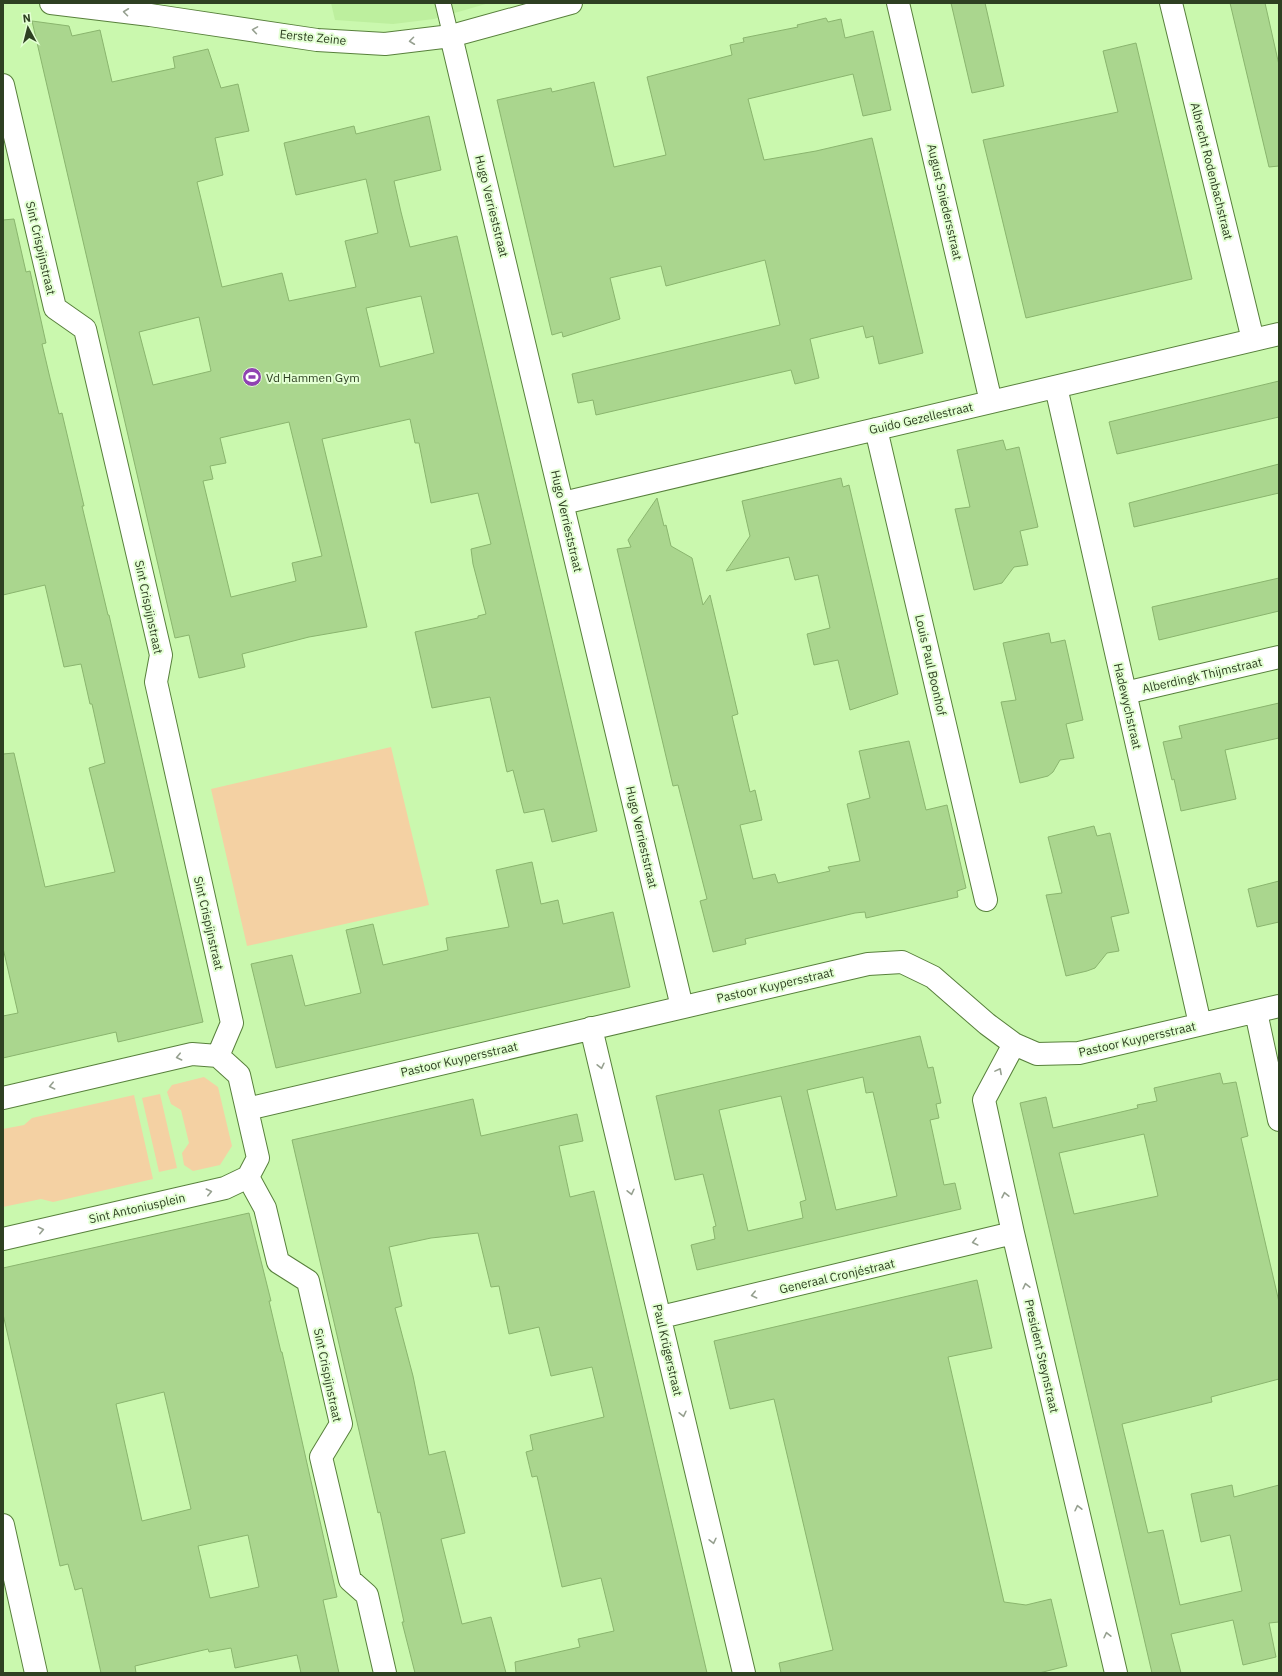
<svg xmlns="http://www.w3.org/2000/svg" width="1282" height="1676" font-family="'IBM Plex Sans',sans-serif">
  <rect width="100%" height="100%" fill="#caf8ae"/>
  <path fill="#bdef9e" d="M331 3H489L434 19 393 24 335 20Z"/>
  <path fill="#f4d1a3" d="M391 747 429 905 247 946 211 789Z
    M204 1077 218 1087 232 1146 220 1165 193 1171 184 1165 182 1153 189 1143 181 1110 171 1104 167 1092 172 1085Z
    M160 1094 177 1168 159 1172 142 1098Z
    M134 1095 153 1179 53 1202 41 1199 3 1207V1129L24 1125 32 1118Z"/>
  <path fill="#aad68e" stroke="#8ab56e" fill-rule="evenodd" d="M951 3H985L1004 86 972 93Z
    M1230 3H1265L1279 65V166L1269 167Z
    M826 18 828 22 841 19 845 38 873 31 891 110 863 116 853 74 748 99 764 160 816 151 872 138 923 353 879 364 873 336 866 338 863 326 810 339 819 378 795 384 791 370 596 415 593 400 578 403 572 374 780 325 765 260 666 286 661 266 610 278 620 319 563 337 562 332 552 335 497 100 551 88 552 92 594 82 614 167 666 155 647 77 732 55 730 45 744 42 743 38 798 27 797 25Z
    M32 21 69 26 72 36 100 30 112 82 175 68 173 57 208 49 221 88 238 84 249 131 215 138 223 175 197 182 222 287 282 273 289 301 356 287 345 241 378 233 366 179 296 195 284 143 354 126 356 134 429 116 441 170 394 181 401 212 410 247 457 236 597 831 552 842 544 809 524 813 513 770 507 772 490 697 432 708 415 632 478 618V616L486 614 473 564 471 549 491 544 478 493 431 503 419 443H415L410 419 322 439 367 627 309 637 242 654 245 667 199 678 189 635 175 638ZM421 296 434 353 380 367 366 308ZM199 317 211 371 153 385 139 332ZM289 422 322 556 292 563 296 581 231 597 203 481 213 479 210 466 226 463 220 438Z
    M1136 43 1192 279 1026 318 983 140 1118 112 1103 51Z
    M14 219 26 272 30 271 46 343 42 344 50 378 59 414 62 413 66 430 84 506H82L108 615H109L203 1022 118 1042 116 1032 3 1058V1016L18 1013 3 948V754L14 753 45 887 115 872 89 768 105 763 92 704H90L81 664 64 667 45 585 3 595V220Z
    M1279 381V417L1117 454 1109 422Z
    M1003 440 1006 450 1019 447 1038 527 1020 531 1028 565 1014 567 1002 583 974 590 955 509 970 507 957 450Z
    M1279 464V493L1134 527 1129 503Z
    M841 478 843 487 849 485 898 694 850 710 838 660 814 665 807 634 830 628 818 575 795 580 789 557 726 571 750 536 742 501Z
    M657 498 664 526 666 525 671 546 692 558 703 605 710 595 738 714 732 716 750 792 755 790 762 820 740 825 753 879 775 874 778 883 830 871 828 867 860 861 847 804 870 798 859 751 909 741 926 810 947 805 966 888 957 891 958 897 866 918 865 912 855 913 745 939 746 944 713 952 700 901 707 899 678 785 673 786 617 549 631 547 628 540Z
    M1279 578V611L1159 640 1152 607Z
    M1049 633 1051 643 1065 640 1083 720 1066 724 1074 758 1060 760 1053 772 1048 776 1020 783 1001 702 1016 700 1003 643Z
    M1279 703V738L1225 750 1236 799 1181 811 1174 779 1172 780 1163 742 1182 738 1179 726Z
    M1094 826 1097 836 1110 833 1129 913 1111 917 1119 951 1107 953 1095 968 1087 971 1066 976 1046 895 1062 893 1048 837Z
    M532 862 541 904 558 900 563 924 613 912 630 987 276 1068 251 964 292 955 305 1006 361 993 346 930 373 924 383 965 448 950 446 938 509 927 496 870Z
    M1279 881V922L1257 927 1248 889Z
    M920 1036 928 1068 933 1067 941 1103 936 1104 939 1118 930 1120 944 1185 955 1183 961 1209 697 1270 691 1245 715 1239 713 1227 716 1226 703 1174 675 1180 656 1096ZM863 1077 866 1093 873 1092 897 1196 836 1210 807 1090ZM781 1096 806 1200 800 1202 803 1218 748 1231 719 1110Z
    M1220 1073 1223 1084 1236 1082 1248 1136 1241 1138 1279 1302V1379L1211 1397 1212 1402 1122 1424 1148 1533 1163 1530 1180 1605 1242 1591 1230 1535 1201 1542 1191 1494 1232 1485 1234 1497 1279 1485V1622L1269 1623 1276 1657 1243 1665 1233 1620 1171 1634 1181 1673H1152L1020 1103 1046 1097 1053 1128 1138 1108 1137 1105 1157 1101 1154 1088ZM1144 1134 1158 1196 1074 1214 1059 1153Z
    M473 1099 481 1136 577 1114 583 1141 559 1146 570 1197 594 1191 707 1673H516L515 1662 580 1647 578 1639 614 1631 601 1578 562 1587 537 1476 532 1477 526 1452 533 1450 530 1435 604 1417 592 1367 551 1376 539 1327 509 1334 499 1286 491 1287 478 1233 431 1238 389 1247 402 1306 395 1308 413 1376 429 1455 445 1451 465 1533 441 1539 462 1624 491 1617 506 1673H415L402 1622H404L380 1512 378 1513 292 1140Z
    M249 1213 271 1301H269L281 1352H282L337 1597 323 1600 339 1673H301L297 1655 235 1668 231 1648 209 1652 208 1649 135 1666 136 1673H101L82 1588 75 1590 68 1564 60 1566 3 1314V1268ZM164 1392 191 1509 142 1521 116 1404ZM248 1535 259 1587 210 1598 198 1546Z
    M977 1280 992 1348 948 1357 1004 1602 1026 1605 1051 1599 1067 1666 1039 1673H781L779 1663 833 1650 774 1399 730 1409 714 1341Z"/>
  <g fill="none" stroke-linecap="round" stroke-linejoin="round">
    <defs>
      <path id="service" d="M443 3 451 36"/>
      <path id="minor" d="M51 3 150 15 317 40 385 44 451 36 571 3
        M898 3 991 402
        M1171 3 1253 340
        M451 36 682 1007
        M3 85 55 308 85 329 161 655 156 682 232 1023 218 1056
        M1056 387 1200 1024
        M876 429 986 900
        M563 503 1279 334
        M1125 693 1279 657
        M1256 1012 1279 1120
        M591 1028 744 1673
        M1014 1044 984 1100 1013 1233 1116 1673
        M3 1098 192 1054 218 1056
        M247 1109 868 964 902 962 933 977 987 1024 1014 1044 1037 1054 1079 1053 1279 1006
        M248 1177 265 1208 278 1262 308 1281 341 1424 321 1457 350 1580 367 1595 385 1673
        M3 1239 225 1188 248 1177 258 1158 239 1075 218 1056
        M661 1317 1013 1233
        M3 1525 36 1673"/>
    </defs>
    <use href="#service" stroke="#58803c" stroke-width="17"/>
    <use href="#minor" stroke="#58803c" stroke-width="24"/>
    <use href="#service" stroke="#fff" stroke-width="15"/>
    <use href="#minor" stroke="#fff" stroke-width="22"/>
  </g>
  <defs><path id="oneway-chevron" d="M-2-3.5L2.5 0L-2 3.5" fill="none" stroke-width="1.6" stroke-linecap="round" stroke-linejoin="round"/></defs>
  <g stroke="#96a090">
    <use href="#oneway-chevron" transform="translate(126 12) rotate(-173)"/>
    <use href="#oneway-chevron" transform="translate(255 30) rotate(-171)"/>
    <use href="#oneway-chevron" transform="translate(412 41) rotate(173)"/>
    <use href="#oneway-chevron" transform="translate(179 1057) rotate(167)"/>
    <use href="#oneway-chevron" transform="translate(601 1066) rotate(77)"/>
    <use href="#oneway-chevron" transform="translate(999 1071) rotate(-62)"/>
    <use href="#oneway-chevron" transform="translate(52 1086) rotate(167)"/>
    <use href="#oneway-chevron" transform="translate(209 1192) rotate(-13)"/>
    <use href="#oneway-chevron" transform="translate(631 1192) rotate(77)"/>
    <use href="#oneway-chevron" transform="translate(1005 1195) rotate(-102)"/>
    <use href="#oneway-chevron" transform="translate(41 1230) rotate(-13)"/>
    <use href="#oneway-chevron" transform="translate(975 1242) rotate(166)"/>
    <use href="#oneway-chevron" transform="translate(1026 1286) rotate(-103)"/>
    <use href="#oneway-chevron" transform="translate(754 1295) rotate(167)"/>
    <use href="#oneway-chevron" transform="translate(683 1414) rotate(77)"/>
    <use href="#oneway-chevron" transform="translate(1078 1508) rotate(-103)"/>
    <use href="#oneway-chevron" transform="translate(713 1541) rotate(77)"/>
    <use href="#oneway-chevron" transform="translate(1107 1635) rotate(-103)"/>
  </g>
  <defs>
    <symbol id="stadium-disc" viewBox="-11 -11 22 22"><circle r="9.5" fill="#9042b2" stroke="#e3ffd3"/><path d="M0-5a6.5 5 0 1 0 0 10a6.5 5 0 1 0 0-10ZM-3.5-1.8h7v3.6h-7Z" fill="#fff"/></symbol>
  </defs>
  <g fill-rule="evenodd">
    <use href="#stadium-disc" x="241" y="366" width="22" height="22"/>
  </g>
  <g text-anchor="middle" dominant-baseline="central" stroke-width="4" stroke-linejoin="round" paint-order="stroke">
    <g font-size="12" fill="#2e4022" stroke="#e3ffd3">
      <text transform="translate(313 37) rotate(6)">Eerste Zeine</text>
      <text transform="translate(1212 171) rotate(76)">Albrecht Rodenbachstraat</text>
      <text transform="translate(945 202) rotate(77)">August Sniedersstraat</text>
      <text transform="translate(492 206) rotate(76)">Hugo Verrieststraat</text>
      <text transform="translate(41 248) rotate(77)">Sint Crispijnstraat</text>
      <text transform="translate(921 418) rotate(-13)">Guido Gezellestraat</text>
      <text transform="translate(567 521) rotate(77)">Hugo Verrieststraat</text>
      <text transform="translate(149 607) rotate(78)">Sint Crispijnstraat</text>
      <text transform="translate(931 665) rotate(77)">Louis Paul Boonhof</text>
      <text transform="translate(1202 675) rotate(-13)">Alberdingk Thijmstraat</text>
      <text transform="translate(1128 706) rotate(77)">Hadewychstraat</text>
      <text transform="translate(642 837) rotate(77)">Hugo Verrieststraat</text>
      <text transform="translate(209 923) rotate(77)">Sint Crispijnstraat</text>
      <text transform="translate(775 985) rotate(-13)">Pastoor Kuypersstraat</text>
      <text transform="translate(1137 1039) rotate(-13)">Pastoor Kuypersstraat</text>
      <text transform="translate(459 1059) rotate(-13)">Pastoor Kuypersstraat</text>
      <text transform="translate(137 1208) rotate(-13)">Sint Antoniusplein</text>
      <text transform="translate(837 1276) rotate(-13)">Generaal Cronjéstraat</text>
      <text transform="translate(668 1350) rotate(77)">Paul Krügerstraat</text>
      <text transform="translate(1042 1356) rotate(77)">President Steynstraat</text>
      <text transform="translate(328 1375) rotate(78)">Sint Crispijnstraat</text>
    </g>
    <g font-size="12" fill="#2e4022" stroke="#e3ffd3" text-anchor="start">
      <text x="266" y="377">Vd Hammen Gym</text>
    </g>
  </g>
  <rect width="1282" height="1676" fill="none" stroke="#2e4022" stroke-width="8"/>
  <g transform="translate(28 28) rotate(353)" stroke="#e3ffd3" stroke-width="3" paint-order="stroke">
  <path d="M0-3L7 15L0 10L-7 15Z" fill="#2e4022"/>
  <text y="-6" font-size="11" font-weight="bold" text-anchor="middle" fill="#2e4022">N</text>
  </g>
</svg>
